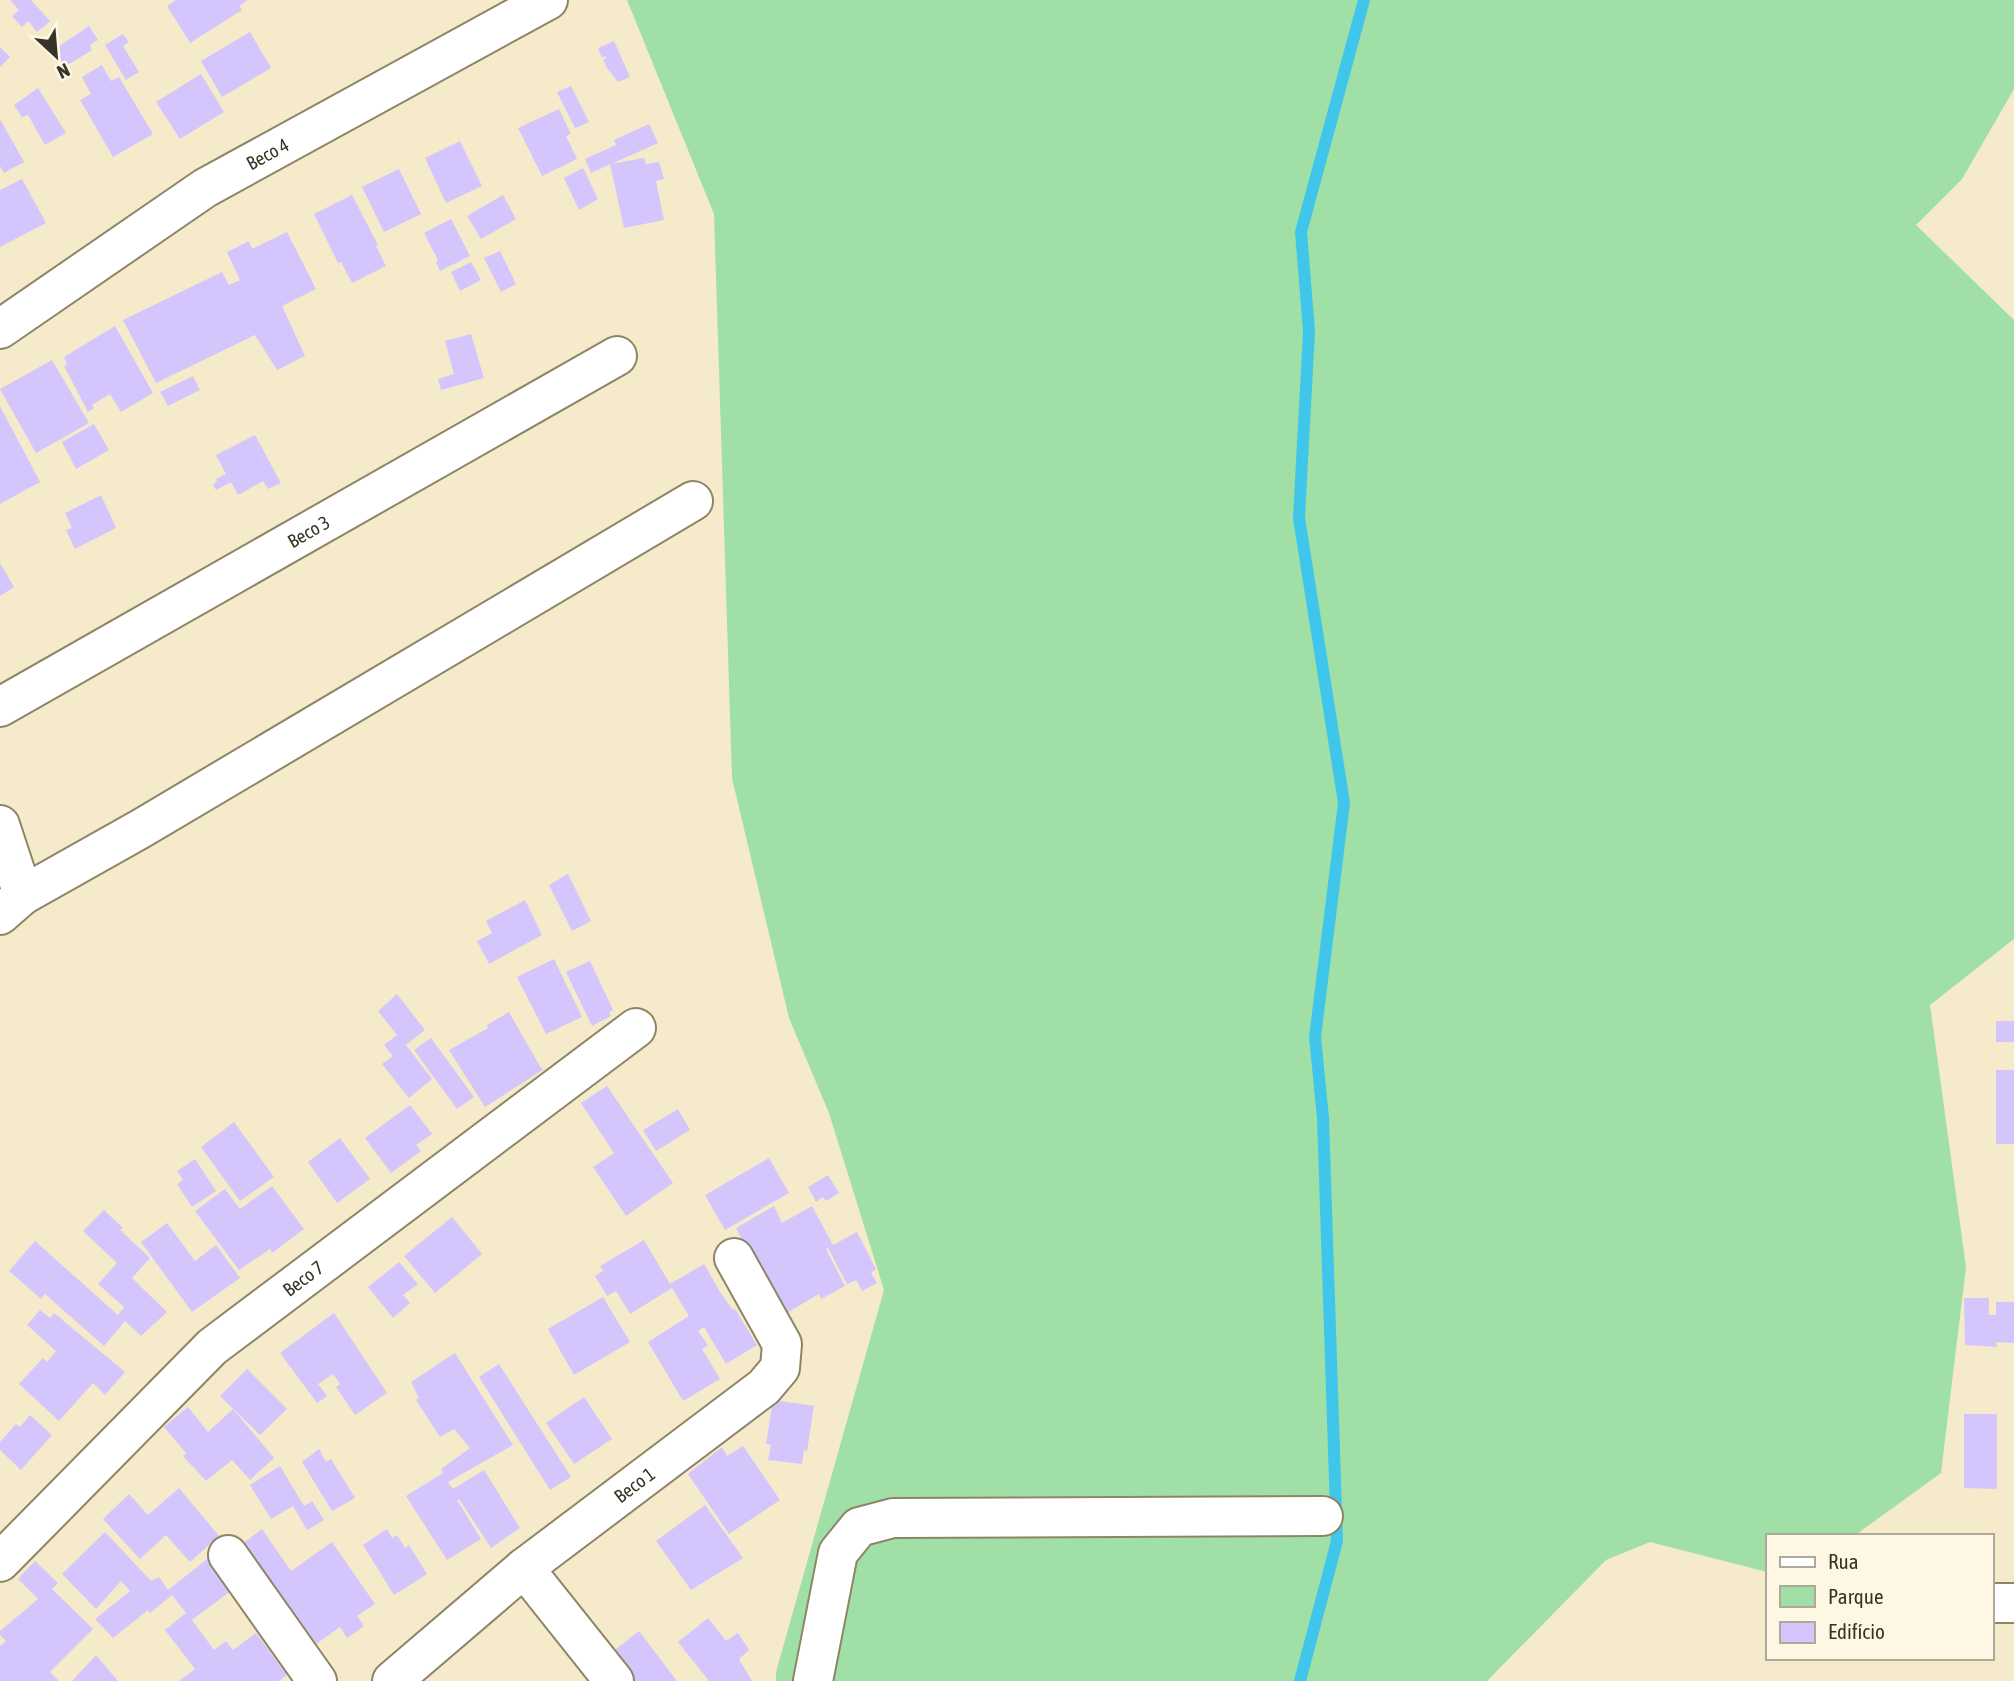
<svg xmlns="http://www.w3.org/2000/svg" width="2014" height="1681" font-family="'Asap Condensed',sans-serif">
  <rect width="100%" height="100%" fill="#f5eaca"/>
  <path fill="#a0e0a7" d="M627 0H2014V89L1962 179 1916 225 2014 320V939L1930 1005 1966 1267 1941 1473 1854 1536H1767V1572L1650 1542 1606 1560 1487 1681H776V1672L884 1290 829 1113 789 1018 732 778 714 214Z"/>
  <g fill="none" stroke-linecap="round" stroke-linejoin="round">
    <path stroke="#40c6eb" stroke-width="12" d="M1300 1681 1337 1541 1323 1118 1315 1037 1344 803 1299 518 1309 331 1301 232 1364 0"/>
  </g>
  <path fill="#d4c6fc" d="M10 0H31L50 21 37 32 28 21 22 27 12 16 19 10Z
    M176 0H248L239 6 242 10 190 43 167 6Z
    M89 26 98 40 90 45 92 50 63 68 52 51Z
    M250 32 271 68 222 97 201 61Z
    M123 34 129 42 123 46 139 72 126 80 105 45Z
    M614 41 630 77 618 82 607 68 603 60 606 58 605 56 602 58 598 48Z
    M0 47 10 57 0 67Z
    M102 65 111 81 119 77 153 134 113 157 80 100 91 94 82 77Z
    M201 74 224 112 180 139 156 102Z
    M571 86 589 122 575 128 557 92Z
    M38 88 66 133 45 145 28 115 22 117 14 105Z
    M559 109 571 134 566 136 577 159 542 176 518 128Z
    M0 119 24 162 4 173 0 166Z
    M649 124 658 143 591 173 585 159 616 145 614 140Z
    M460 141 482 186 446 203 425 158Z
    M644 158 646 164 659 162 664 179 656 181 664 220 624 228 610 164Z
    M583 168 598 199 579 210 564 178Z
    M399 169 421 214 384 232 362 187Z
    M22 179 46 223 0 247V190Z
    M352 195 378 245 376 246 386 266 352 283 341 262 338 263 314 214Z
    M503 195 516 219 481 239 467 216Z
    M451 219 470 256 440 271 436 262 438 260 424 233Z
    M287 232 316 289 282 306 305 356 277 370 255 335 156 383 123 320 222 272 229 285 240 280 227 252 249 241 252 249Z
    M500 251 516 284 501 292 484 258Z
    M471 262 481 280 460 291 451 272Z
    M115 326 153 393 121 412 110 394 92 405 94 408 88 412 64 366 67 365 64 357Z
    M471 334 484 378 441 390 438 379 454 374 445 341Z
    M52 360 89 423 36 453 0 389Z
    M193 376 200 390 168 406 160 392Z
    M0 406 40 482 0 504Z
    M94 424 109 450 76 469 62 442Z
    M255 435 281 483 268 489 263 481 238 495 231 482 216 490 213 484 217 482 216 479 226 474 216 455Z
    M101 495 116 528 75 549 66 530 72 528 65 513Z
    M0 563 14 587 0 596Z
    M568 874 591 921 572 931 549 885Z
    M525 900 542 935 489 964 477 941 492 933 486 921Z
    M554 959 582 1017 546 1034 517 977Z
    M590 961 613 1010 609 1012 611 1016 592 1026 566 972Z
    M397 994 425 1030 406 1045 432 1079 409 1098 382 1064 393 1056 384 1045 397 1035 378 1011Z
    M509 1012 541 1068 544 1069 485 1107 449 1050 488 1028 487 1025Z
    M1996 1021H2014V1042H1996Z
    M431 1038 474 1097 457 1109 414 1050Z
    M1996 1070H2014V1144H1996Z
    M607 1086 673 1183 626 1216 593 1167 614 1153 581 1103Z
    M410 1105 432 1134 416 1145 421 1151 391 1173 365 1138Z
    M678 1109 690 1130 656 1151 643 1130Z
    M234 1122 274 1177 240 1201 201 1147Z
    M340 1138 370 1179 337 1203 308 1162Z
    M769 1158 789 1193 725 1230 705 1195Z
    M195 1159 216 1191 192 1207 177 1184 183 1180 177 1171Z
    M828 1175 839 1193 826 1201 823 1197 816 1202 808 1187Z
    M272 1186 304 1229 272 1253 270 1249 239 1270 195 1211 225 1189 240 1209Z
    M774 1206 782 1223 812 1206 833 1245 857 1232 876 1269 871 1273 877 1283 862 1291 856 1280 847 1284 828 1248 826 1249 845 1286 821 1299 819 1294 780 1317 736 1228Z
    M104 1210 123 1228 120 1230 150 1258 132 1278 167 1312 141 1336 125 1321 104 1346 45 1294 41 1299 9 1271 35 1241 118 1315 124 1307 98 1284 117 1263 83 1231Z
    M452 1217 482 1254 435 1293 404 1256Z
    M167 1223 195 1261 216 1245 240 1278 192 1312 141 1242Z
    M644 1240 670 1284 704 1264 720 1292 733 1310 735 1309 757 1345 726 1364 704 1327 698 1331 708 1345 702 1349 720 1379 683 1401 648 1342 689 1316 672 1288 630 1314 616 1291 607 1296 595 1276 603 1271 600 1266Z
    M399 1262 418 1284 403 1295 410 1303 393 1318 368 1287Z
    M603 1297 630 1342 574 1375 548 1329Z
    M1964 1298H1989V1315H1996V1302H2014V1343L1996 1342 1997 1347 1965 1345Z
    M40 1310 50 1318 54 1313 125 1372 105 1395 93 1383 59 1421 19 1384 43 1358 47 1362 56 1351 27 1325Z
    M334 1313 387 1393 355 1415 336 1387 340 1384 333 1374 318 1384 327 1396 317 1403 280 1353Z
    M455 1353 513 1445 448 1482 453 1489 484 1470 520 1528 491 1548 459 1499 457 1500 481 1539 447 1560 406 1496 443 1473 441 1469 470 1448 454 1429 440 1437 416 1400 419 1398 411 1382Z
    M499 1364 571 1477 550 1490 479 1377Z
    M247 1369 287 1409 260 1435 220 1396Z
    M584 1397 612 1439 574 1464 546 1423Z
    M773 1400 814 1406 807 1451 804 1450 802 1464 768 1460 771 1445 766 1444Z
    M188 1407 208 1432 233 1409 274 1458 250 1480 232 1460 206 1481 183 1456 186 1453 164 1427Z
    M1964 1414H1997V1489L1964 1488Z
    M30 1415 52 1435 21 1470 0 1450V1442L16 1424 20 1427Z
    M743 1446 780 1500 729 1534 688 1474 722 1447 727 1456Z
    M319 1449 326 1462 331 1459 355 1498 332 1511 302 1462Z
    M280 1466 304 1506 312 1501 324 1520 307 1530 293 1506 271 1519 250 1485Z
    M179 1488 219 1536 190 1562 166 1535 140 1559 103 1519 129 1494 148 1515Z
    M705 1505 743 1558 691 1590 656 1541Z
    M262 1529 291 1571 332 1542 375 1604 357 1616 364 1626 347 1638 340 1627 309 1649 238 1547Z
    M387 1529 392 1538 397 1535 405 1548 409 1545 427 1574 394 1595 363 1545Z
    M105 1532 151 1581 159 1577 168 1590 216 1552 236 1587 192 1620 214 1650 226 1641 233 1650 256 1633 287 1675 279 1681H179L195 1669 165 1630 186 1613 172 1595 150 1613 148 1610 113 1638 95 1619 130 1591 121 1581 96 1609 62 1574Z
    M35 1561 58 1583 52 1589 93 1629 50 1672 59 1681H0V1646L6 1641 0 1635V1631L38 1599 18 1579Z
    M708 1618 726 1641 738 1633 749 1650 739 1659 752 1681H709L678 1642Z
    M639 1631 677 1681H625L606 1657Z
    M96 1655 118 1681H72L74 1679Z"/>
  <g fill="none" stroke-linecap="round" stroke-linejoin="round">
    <defs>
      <g id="minor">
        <path id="s1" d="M0 329 205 188 548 0"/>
        <path id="s2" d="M0 707 617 356"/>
        <path d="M0 825 23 895 0 915"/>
        <path d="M23 895 142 828 693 501"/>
        <path d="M228 1555 317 1681"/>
        <path id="s3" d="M0 1562 212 1347 636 1028"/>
        <path d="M524 1568 614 1681"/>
        <path d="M1993 1603H2014"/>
        <path id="s4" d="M392 1681 524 1568 764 1387 780 1368 782 1344 734 1258"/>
        <path d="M813 1681 838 1553 859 1527 893 1518 1323 1516"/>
      </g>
    </defs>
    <use href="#minor" stroke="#8e8567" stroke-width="42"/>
    <use href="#minor" stroke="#fff" stroke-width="38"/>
  </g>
  <g text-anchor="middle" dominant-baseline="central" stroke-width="5" stroke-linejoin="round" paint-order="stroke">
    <g font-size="19" fill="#373326" stroke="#fef7e4">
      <text stroke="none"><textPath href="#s1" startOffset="320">Beco 4</textPath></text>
      <text stroke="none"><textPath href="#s2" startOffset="355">Beco 3</textPath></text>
      <text stroke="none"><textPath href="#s3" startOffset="416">Beco 7</textPath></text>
      <text stroke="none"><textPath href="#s4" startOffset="312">Beco 1</textPath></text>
    </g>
  </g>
  <rect x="1766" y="1534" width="228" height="126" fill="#fef7e4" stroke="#aea998" stroke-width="2"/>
  <rect x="1780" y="1557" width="35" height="10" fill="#ffffff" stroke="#aea998" stroke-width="2"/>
  <text x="1828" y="1569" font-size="21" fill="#373326">Rua</text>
  <rect x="1780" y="1586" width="35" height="21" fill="#a0e0a7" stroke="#aea998" stroke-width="2"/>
  <text x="1828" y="1604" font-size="21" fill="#373326">Parque</text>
  <rect x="1780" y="1622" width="35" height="21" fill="#d4c6fc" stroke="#aea998" stroke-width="2"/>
  <text x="1828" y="1639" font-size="21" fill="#373326">Edifício</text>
  <g transform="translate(56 56) rotate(154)" stroke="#fef7e4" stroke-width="5" paint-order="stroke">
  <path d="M0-5L12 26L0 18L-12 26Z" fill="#373326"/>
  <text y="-10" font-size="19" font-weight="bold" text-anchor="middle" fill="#373326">N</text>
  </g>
</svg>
